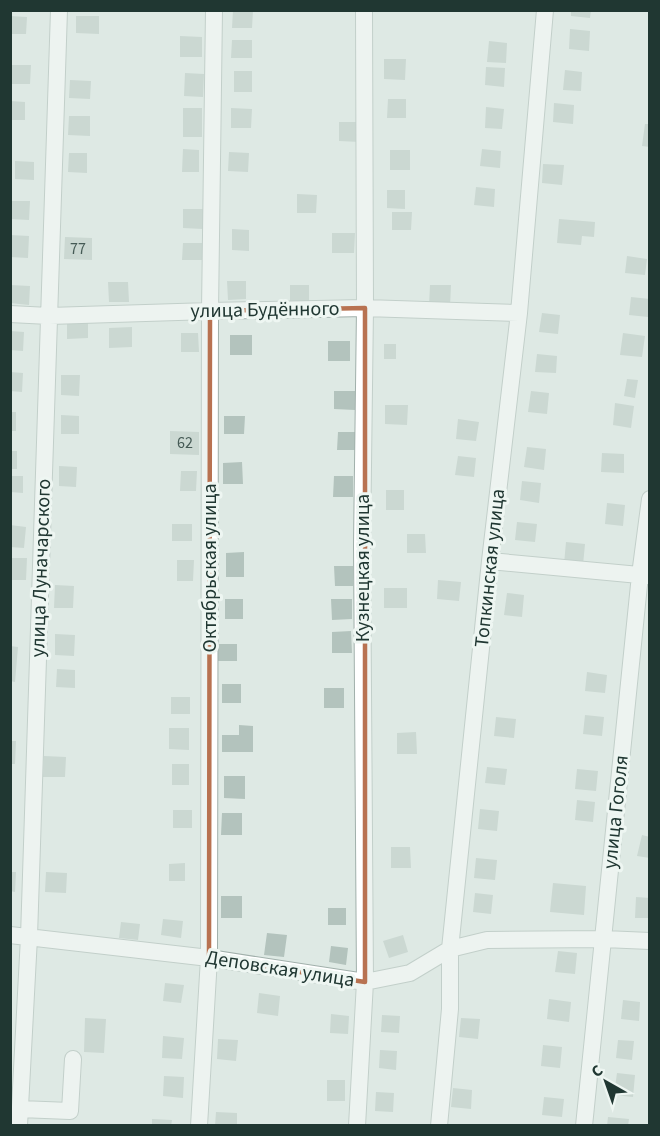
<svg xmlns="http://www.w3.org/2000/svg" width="660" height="1136" font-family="'Source Sans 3',sans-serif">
  <rect width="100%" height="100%" fill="#dee9e4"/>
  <path fill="#b3c3bd" d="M233 10H253L252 28H232Z
    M571 10H591L590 18 571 16Z
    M10 16 27 17 26 34H10Z
    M76 16H99V34L76 33Z
    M570 29 590 31 589 51 569 49Z
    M180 36 202 37V57H180Z
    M232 40H252V58H231Z
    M489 41 507 43 506 63 487 62Z
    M384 59H406L405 80 384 79Z
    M10 65H31L30 84H10Z
    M486 67 505 68 504 87 485 85Z
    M565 70 582 72 581 91 563 90Z
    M234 71H252V92H234Z
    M185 73 204 74 203 97 184 96Z
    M70 80 91 81 90 99 69 98Z
    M388 99H406V118H387Z
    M10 101 25 102V120H10Z
    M554 103 574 105 573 124 553 122Z
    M486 107 504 109 502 129 485 128Z
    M183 108H202V137H183Z
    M231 108 252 109 251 128H231Z
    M69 116H90V136L68 135Z
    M339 122H360V142L339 141Z
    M645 124H650V147L642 146Z
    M183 149 199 150V172H182Z
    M482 149 501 151 500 168 480 166Z
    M390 150H410V170H390Z
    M229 152 249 153 248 172 228 171Z
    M69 153H87V173L68 172Z
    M15 161 34 162V180L15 179Z
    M543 164 564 165 562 185 542 183Z
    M476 187 495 189 494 207 474 205Z
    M387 190H405V209L387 208Z
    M297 194 317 195 316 213H297Z
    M10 201H30L29 220 10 219Z
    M183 209H203V229L183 228Z
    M392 212H412L411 230H392Z
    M559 219 595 222 594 237 582 236 581 245 557 243Z
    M232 229 249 230V251L232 250Z
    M332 233H355L354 253H332Z
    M10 235 29 236 28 258 10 257Z
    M65 237 92 238V260L64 259Z
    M183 243H202V260H182Z
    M627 256 647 259 645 275 625 273Z
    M227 281H246V299L228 300Z
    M108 282H128L129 302H109Z
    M10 285 30 286 29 305 10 303Z
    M290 285H309V302H290Z
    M430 285H451L450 307 429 306Z
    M631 297 650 299 648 317 629 315Z
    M542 313 560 315 558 334 539 332Z
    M67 322H88V338L67 339Z
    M132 327V347L109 348V328Z
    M10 331 24 332 23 351 10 350Z
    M181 333H198L199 352H181Z
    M623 333 645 336 642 357 620 355Z
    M230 335H252V355H230Z
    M328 341H350V361H328Z
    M384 344H396V359H384Z
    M537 354 557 356 556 373 535 372Z
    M10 372 23 373 22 392 10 391Z
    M61 375H80L79 396 61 395Z
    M627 379 638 380 635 398 624 396Z
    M334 391H355V410L334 409Z
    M531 391 549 393 547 414 528 412Z
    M615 403 634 406 631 428 613 425Z
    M385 405H408L407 425 385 424Z
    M10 412H16V431H10Z
    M61 415 79 416V434H61Z
    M224 416H245L244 434H224Z
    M458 419 479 422 476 441 456 439Z
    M170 431 199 432V455L170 454Z
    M338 432H356V450H337Z
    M527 447 546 449 544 470 524 467Z
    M10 451H17V469H10Z
    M602 453 624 454V473L601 472Z
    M458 456 476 458 474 477 455 475Z
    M242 462 243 484H223V463Z
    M59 466 77 467 76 487 59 486Z
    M181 471H197L196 491H180Z
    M10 476H23V493L10 492Z
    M334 476H353V497H333Z
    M522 481 541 483 539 503 520 500Z
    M386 490H404V510H386Z
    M607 503 625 505 623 526 605 524Z
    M517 522 537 524 535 542 515 540Z
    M172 524H192V541H172Z
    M10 525 26 527 24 548 10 547Z
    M407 534H425L426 553H407Z
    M566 542 585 544 583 565 564 564Z
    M244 552V577H226V553Z
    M10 558H27L26 580H10Z
    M177 560H194L193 581H177Z
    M334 566H353V586H335Z
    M438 580 461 582 459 601 437 599Z
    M55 585 74 586 73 608H54Z
    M384 588H407V608H384Z
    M507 593 524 595 522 617 504 615Z
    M225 599H243V619H225Z
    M331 599H352V619L332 620Z
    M351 631 352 653H332V632Z
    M55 634 75 635 74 656 55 655Z
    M216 644H237V661H216Z
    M10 646 18 647 15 682 10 681Z
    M57 669 75 670V688L56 687Z
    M587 672 607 675 605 693 585 691Z
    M222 684H241V703H222Z
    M324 688H344V708H324Z
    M171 697H190V714H171Z
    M585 715 604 717 602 736 583 734Z
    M496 717 516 719 514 738 494 736Z
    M239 725 253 726V752H222V735H239Z
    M169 728H189V750L169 749Z
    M416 732 417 754H397V733Z
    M10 741H16L15 764H10Z
    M44 756 66 757 65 777H43Z
    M172 764H189V785H172Z
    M487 767 507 769 505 785 485 783Z
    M577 769 598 771 596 791 575 789Z
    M224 776H245V799L224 798Z
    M577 800 595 802 593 822 575 820Z
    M480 809 499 811 497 831 478 829Z
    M173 810H192V828H173Z
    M222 813H242V835H221Z
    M642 835 650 837V858L637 856Z
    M391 847H410L411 868H391Z
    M476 858 497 860 495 880 474 878Z
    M185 863V881H169V864Z
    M10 872H16L15 892 10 891Z
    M46 872 67 873 66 893 45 892Z
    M553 883 586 886 584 915 550 912Z
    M475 893 493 895 491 914 473 912Z
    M221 896H242V918H221Z
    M636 897 650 898V918H635Z
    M328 908H346V925H328Z
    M163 919 183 921 181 938 161 935Z
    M121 922 140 924 138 940 119 938Z
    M267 933 287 935 284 957 264 955Z
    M403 935 408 952 389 958 383 941Z
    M331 946 348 948 346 965 329 962Z
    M558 951 577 953 575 974 555 972Z
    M165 983 184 985 181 1003 163 1001Z
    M259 993 280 996 278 1016 257 1013Z
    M549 999 571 1002 569 1022 547 1019Z
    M623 1000 640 1002 639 1021 621 1019Z
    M331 1014 349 1016 348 1034 330 1033Z
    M382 1015 400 1016 399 1033 381 1032Z
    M85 1018 106 1019 104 1053 84 1052Z
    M461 1018 480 1019 478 1039 459 1037Z
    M163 1036 184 1038 182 1059 162 1058Z
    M218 1039 238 1040 236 1061 217 1059Z
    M618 1040 634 1041 632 1060 616 1058Z
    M543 1045 562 1047 560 1068 541 1066Z
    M380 1050 397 1051 396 1070 379 1068Z
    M617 1073 635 1075 633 1097 614 1095Z
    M164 1076 184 1077 183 1098 163 1096Z
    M327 1080H345V1101H327Z
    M453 1088 472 1090 471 1109 451 1107Z
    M376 1092 394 1093 393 1112 375 1111Z
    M544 1097 564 1099 562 1117 542 1115Z
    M216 1112 237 1113V1126H215Z
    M608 1117 629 1119 628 1126H607Z
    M152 1119 172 1120 171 1126H152Z"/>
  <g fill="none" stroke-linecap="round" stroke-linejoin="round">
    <defs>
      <path id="minor" d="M10 314 49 316 210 311 365 308 519 313
        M490 561 650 576
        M10 935 209 958 365 982 410 973 450 949 487 940 604 939 650 941
        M20 1109 70 1111 73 1059
        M19 1126 29 937 59 10
        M199 1126 209 958 210 311 214 10
        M357 1126 365 982 362 545 365 308 364 10
        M439 1126 450 1009V949L490 561 519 313 545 10
        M584 1126 640 575 650 499"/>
    </defs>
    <use href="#minor" stroke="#a1b0ab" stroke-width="18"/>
    <use href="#minor" stroke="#fff" stroke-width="16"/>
  </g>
  <path d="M0 0H660V1136H0ZM365 308V982L209 958 210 311Z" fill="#dee9e4" fill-opacity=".55" fill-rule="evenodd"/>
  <path fill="none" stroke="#b87251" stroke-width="4.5" stroke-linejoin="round" d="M365 308V982L209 958 210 311Z"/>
  <g text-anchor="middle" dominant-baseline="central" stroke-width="6" stroke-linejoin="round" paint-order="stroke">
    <g font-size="16" fill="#455a55">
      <text x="78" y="249">77</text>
      <text x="185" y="443">62</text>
    </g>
    <g font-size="20" fill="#203732" stroke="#eef6f2">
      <text transform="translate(265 310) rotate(-1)">улица Будённого</text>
      <text transform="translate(41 568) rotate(-88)">улица Луначарского</text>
      <text transform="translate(210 568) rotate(-90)">Октябрьская улица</text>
      <text transform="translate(363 568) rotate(-90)">Кузнецкая улица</text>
      <text transform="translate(490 568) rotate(-84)">Топкинская улица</text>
      <text transform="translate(616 812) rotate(-84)">улица Гоголя</text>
      <text transform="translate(280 969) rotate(9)">Деповская улица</text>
    </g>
  </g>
  <rect width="660" height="1136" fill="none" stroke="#203732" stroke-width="24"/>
  <g transform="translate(606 1082) rotate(320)" stroke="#eef6f2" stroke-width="4.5" paint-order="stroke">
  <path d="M0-4.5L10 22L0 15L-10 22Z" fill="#203732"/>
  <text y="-9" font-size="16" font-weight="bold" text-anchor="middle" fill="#203732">С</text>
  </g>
</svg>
